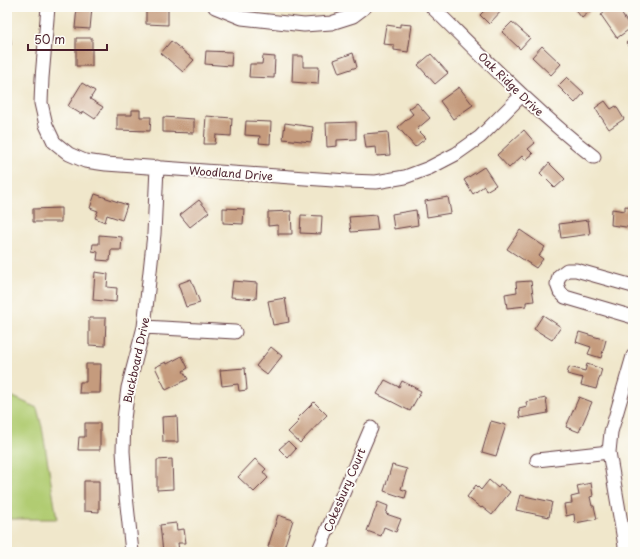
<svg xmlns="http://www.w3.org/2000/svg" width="640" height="559" font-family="'Playpen Sans',sans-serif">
  <rect width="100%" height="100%" fill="#fdfcf7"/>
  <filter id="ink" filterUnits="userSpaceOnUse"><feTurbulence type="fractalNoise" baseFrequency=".025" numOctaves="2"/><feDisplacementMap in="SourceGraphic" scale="8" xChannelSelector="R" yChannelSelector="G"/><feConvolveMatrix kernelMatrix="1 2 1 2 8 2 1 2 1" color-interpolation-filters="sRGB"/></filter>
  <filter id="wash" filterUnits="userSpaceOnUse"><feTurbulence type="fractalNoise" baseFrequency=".012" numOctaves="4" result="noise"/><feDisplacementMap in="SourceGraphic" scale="16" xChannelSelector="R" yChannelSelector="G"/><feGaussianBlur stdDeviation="0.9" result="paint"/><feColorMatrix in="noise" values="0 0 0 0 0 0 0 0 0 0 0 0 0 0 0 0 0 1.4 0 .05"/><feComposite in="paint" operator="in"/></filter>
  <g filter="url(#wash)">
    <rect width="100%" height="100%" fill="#f0e7cb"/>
    <path fill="#b1cc72" stroke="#7e764e" d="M7 394 37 408 42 427 57 519H7Z"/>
    <g id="blocks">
      <path fill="#c59b7d" d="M77 7H92L90 29 75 28Z
        M146 7 168 8V25L146 24Z
        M488 7H505L489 24 480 15Z
        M573 7H595L582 18Z
        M613 7H617L631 28 617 38 601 15Z
        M512 22 530 38 520 49 502 32Z
        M400 24 412 25 408 52 394 50V45L383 44 386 25 400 27Z
        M7 30H10L11 45H7Z
        M633 36V50L626 43Z
        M76 38H92V66H76Z
        M171 41 194 60 183 72 161 53Z
        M542 46 561 64 551 75 532 57Z
        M206 51 232 52 231 66 205 64Z
        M353 53 357 67 339 73 334 60Z
        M431 54 448 73 435 84 418 65Z
        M263 56 275 57 274 78 249 77 250 64H262Z
        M293 56H303V67H319L318 84 292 82Z
        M567 77 584 93 575 103 558 86Z
        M82 83 95 91 90 99 103 107 95 119 83 111 81 114 68 106Z
        M459 87 473 105 453 119 440 101Z
        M605 101 611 109 616 106 624 119 609 129 595 108Z
        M417 103 430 118 417 129 426 138 415 147 398 127 413 114 409 109Z
        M132 110H140V117H151L150 131 117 130V115H132Z
        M206 116 232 118 231 136 216 135 215 144H204Z
        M163 117 194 119V133L163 132Z
        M246 121 271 122 270 144 259 143 260 136 245 135Z
        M356 122V139L337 140V146L327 147 326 123Z
        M285 123 313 127 311 142 283 139Z
        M524 130 535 143 528 149 533 154 525 160 522 156 509 168 497 155Z
        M388 132 390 155 377 156 376 147 366 148 364 134Z
        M549 163 565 179 555 188 540 173Z
        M484 167 496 185 486 191 484 186 473 194 464 180Z
        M95 194 127 205 122 220 107 215 105 222 95 218 98 211 90 208Z
        M448 197 451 213 427 217 425 201Z
        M199 200 209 212 190 227 180 215Z
        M625 206 633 207V228L611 225 612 209 625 211Z
        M61 208V222H33V209Z
        M223 208 244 209 243 224 223 223Z
        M416 210 418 225 394 229 392 214Z
        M291 211 292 234H278V225L268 226V212Z
        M301 215 322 216 321 234 300 233Z
        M376 215 378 230 351 232 349 217Z
        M588 220 590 234 561 238 559 224Z
        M520 230 545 247 539 256 543 259 536 268 507 249Z
        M99 235 122 237 121 250H111L110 261 97 260 98 252 92 251 93 244H99Z
        M95 272 108 274 107 287 117 288 116 302 93 300Z
        M191 279 200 303 186 307 178 284Z
        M233 281 257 283 256 299 231 297Z
        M531 281 534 301 526 302V306L507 308 505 294 517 292 516 282Z
        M285 298 289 322 273 325 268 301Z
        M543 315 561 327 552 340 534 329Z
        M89 318H106L105 346 89 345Z
        M579 332 606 340 601 358 588 354 591 347 576 342Z
        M271 347 282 356 267 375 256 366Z
        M182 356 188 368 183 371 188 379 166 390 155 367 166 362 167 364Z
        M86 364H101L100 393H79L80 382H86Z
        M587 364 602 369 596 389 581 385 583 378 567 374 569 367 585 371Z
        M245 368 247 390 239 391 238 384 222 386 220 370Z
        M385 380 399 387 402 381 421 391 410 411 377 394Z
        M579 397 592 402 579 432 566 427Z
        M546 398 548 413 520 418 519 409 527 407 526 402Z
        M314 402 327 415 300 443 288 432 299 421 297 419Z
        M177 416 178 442H163L162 417Z
        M491 421 506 425 496 456 482 452Z
        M85 423H100V450H78L79 437H85Z
        M288 441 296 449 288 458 279 449Z
        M172 459 173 489 157 490V460Z
        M255 459 266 469 263 472 268 478 254 492 238 477Z
        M392 465 407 469 401 489 407 491 405 498 384 491Z
        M489 480 498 488 500 484 510 492 492 515 482 507 481 508 467 497 476 485 481 490Z
        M84 481H99V512L84 511Z
        M591 483 593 496 590 497 592 506H594L597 519 575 523 574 514 566 516 564 504 572 503 571 497 579 495 577 486Z
        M520 495 552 502 549 517 516 510Z
        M378 502 388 506 386 514 401 519 396 532 384 527 381 536 367 531Z
        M278 515 293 520 283 551 268 547Z
        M176 523 177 530 184 529 186 543H178L179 552H163L160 525Z"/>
    </g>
  </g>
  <g filter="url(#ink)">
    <use href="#blocks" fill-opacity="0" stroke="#633d43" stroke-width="1"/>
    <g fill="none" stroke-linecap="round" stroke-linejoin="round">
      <defs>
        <path id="street" d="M48 7 42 78 41 103 46 125 54 142 69 154 85 161 106 164 347 181 376 182 405 177 429 168 456 154 480 137 522 95
          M215 7 242 18 304 25 331 23 353 16 365 7
          M432 7C484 58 536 112 594 157
          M633 286 576 270H567L559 276 557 284 560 292 565 297 633 317
          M144 327 235 332
          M537 460 609 452
          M132 552 126 496 123 451 124 419 128 388 144 327 154 234 157 167
          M318 552 371 428
          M626 552 609 452 611 432 633 356"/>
      </defs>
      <use href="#street" stroke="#633d43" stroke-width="15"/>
      <use href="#street" stroke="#fff" stroke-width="13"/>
    </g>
  </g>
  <g text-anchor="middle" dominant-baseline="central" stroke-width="4" stroke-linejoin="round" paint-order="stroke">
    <g font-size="11" fill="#4a1f2b" stroke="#fdfcf7">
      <text transform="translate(511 84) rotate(44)">Oak Ridge Drive</text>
      <text transform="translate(231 173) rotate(4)">Woodland Drive</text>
      <text transform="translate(136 360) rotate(-78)">Buckboard Drive</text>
      <text transform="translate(344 490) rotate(-67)">Cokesbury Court</text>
    </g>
  </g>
  <rect width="640" height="559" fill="none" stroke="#fdfcf7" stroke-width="24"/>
  <path d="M28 44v6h79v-6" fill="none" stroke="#4a1f2b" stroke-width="2"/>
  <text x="34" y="44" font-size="12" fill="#4a1f2b" stroke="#fdfcf7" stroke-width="3" paint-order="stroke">50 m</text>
</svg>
